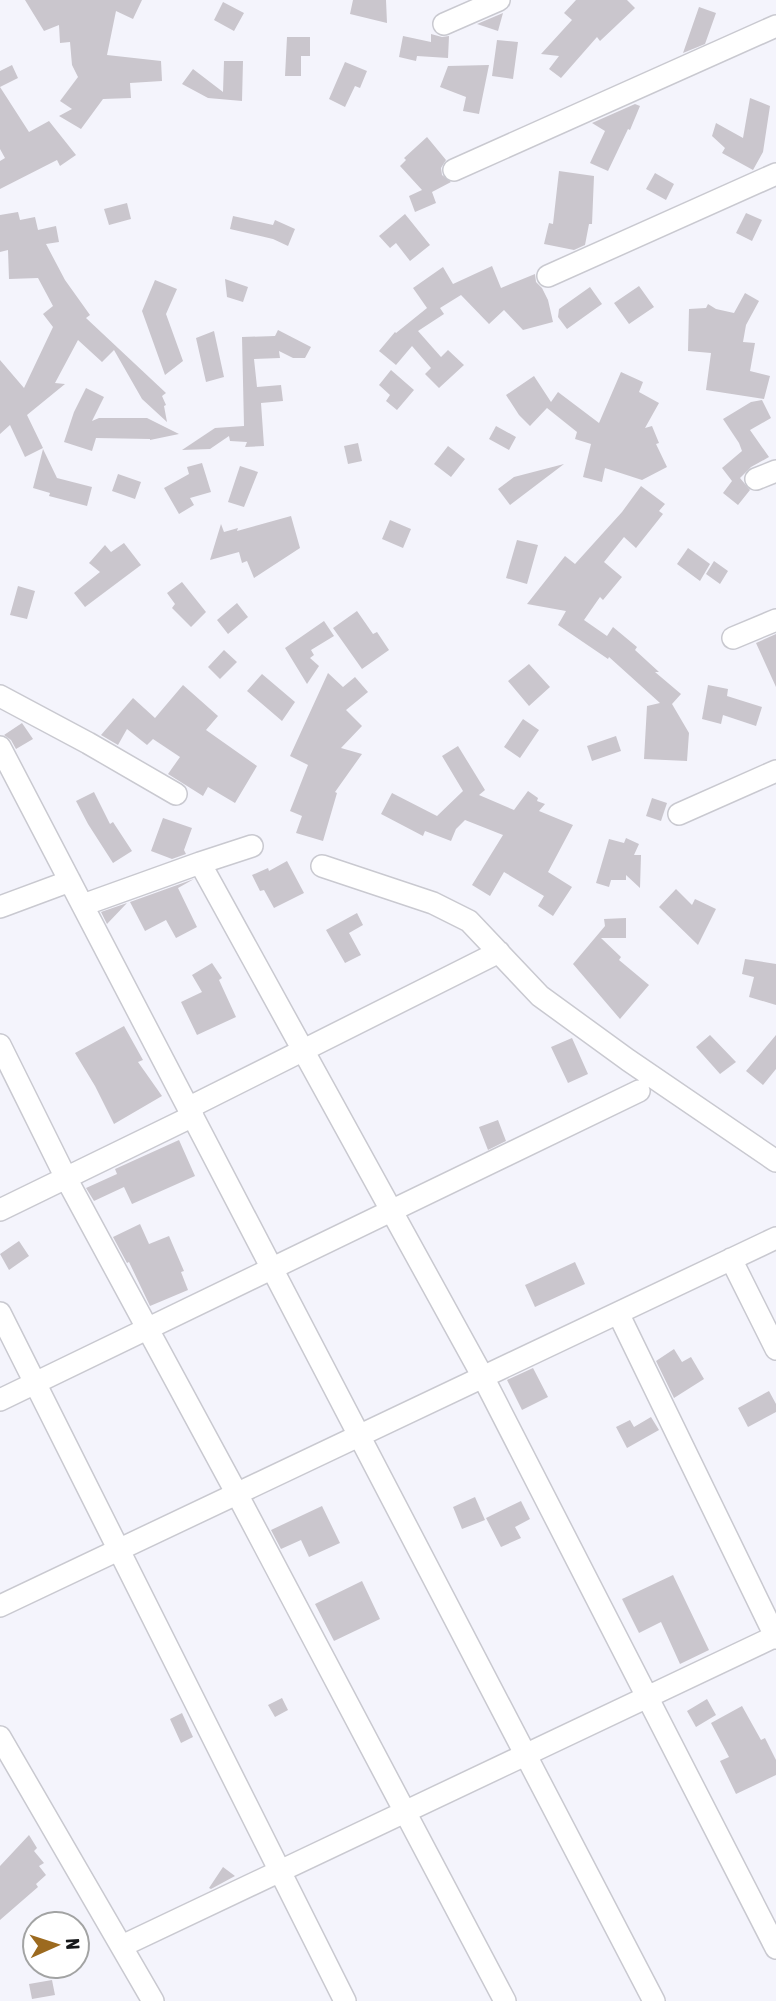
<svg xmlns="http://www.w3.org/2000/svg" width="776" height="2001" font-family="'Asap Condensed',sans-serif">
  <rect width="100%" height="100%" fill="#f4f4fc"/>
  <path fill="#cac6cd" d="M25 0H142L133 19 116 11 107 55 161 61 162 81 130 83 131 98 103 99 81 129 59 116 72 109 60 101 78 77 72 65 70 42 60 43 59 25 44 31Z
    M353 0H386L387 23 350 14Z
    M576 0H627L635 8 600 41 597 37 561 78 549 69 559 56 541 54 572 20 564 13Z
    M223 2 244 13 234 31 214 20Z
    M699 7 716 13 705 44 683 53Z
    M503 13 498 31 477 24Z
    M431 34 442 37 449 36 448 58 417 56 416 61 399 57 403 36 431 42Z
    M287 37H310V56H301V76H285Z
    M497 40 518 42 513 79 492 76Z
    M224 61H243L242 101 208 98 182 84 193 69 223 92Z
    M345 62 367 71 360 88 355 86 345 107 329 99Z
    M12 65 18 78 0 87V71Z
    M489 65 479 114 463 111 466 97 440 87 448 66Z
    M0 87 29 132 49 121 76 155 60 166 57 160 0 189V161L5 158 0 149Z
    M750 98 770 106 763 152 753 170 722 153 725 148 712 136 716 123 743 138Z
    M635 104 640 106 630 130 628 129 608 171 590 163 605 131 592 123Z
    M427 137 446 160 441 168 442 175 451 182 432 192 436 203 415 212 409 196 422 190 400 166 406 160 404 158Z
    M559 171 594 176 592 224H589L585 245 574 250 544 244 549 223 553 224Z
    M655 173 674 184 666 200 646 189Z
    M127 203 131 219 109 225 104 209Z
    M18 212 20 220 35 217 38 230 56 226 59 242 46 244 65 280 90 315 86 318 166 393 162 396 166 405 164 406 167 422 142 399 114 350 102 362 78 340 55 383 65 384 27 415 43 448 25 457 10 425 0 434V360L24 388 53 327 43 314 53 306 38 278 9 279 8 250 0 252V215Z
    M746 213 762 220 752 241 736 233Z
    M405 214 430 245 410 261 396 243 390 248 379 236Z
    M233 216 273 225 275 220 295 229 288 246 273 239 230 229Z
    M492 266 501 288 535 274 536 282 542 288 548 300 553 322 523 330 504 310 489 324 461 295 440 308 444 314 418 331 441 357 448 350 464 365 439 388 425 374 431 368 412 346 396 365 379 351 395 332 396 333 427 308 413 288 443 267 453 284Z
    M225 279 248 287 243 302 227 297Z
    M155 280 177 289 166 314 183 361 165 375 142 311Z
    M639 286 654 307 629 324 614 303Z
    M590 287 602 304 567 329 558 317 559 309Z
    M745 293 759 301 746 325 743 342 755 343 750 371 770 376 764 399 706 390 711 353 688 351 689 309 706 308 708 304 716 309 734 313Z
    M278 330 311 347 305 358H293L279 351 280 358 254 359 257 387 281 385 283 401 261 403 264 446 245 447 247 442 230 441 229 436 210 449 182 450 215 428 244 426 242 337 275 336Z
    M214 331 224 377 206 382 196 338Z
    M391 370 414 390 397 410 386 401 390 395 379 385Z
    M621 372 643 382 639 392 659 403 645 428 652 426 659 443 656 444 667 467 642 480 605 468 602 482 583 477 591 444 575 439 577 432 547 408 530 426 519 415 506 395 534 376 551 402 558 392 599 423Z
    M86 388 104 397 92 421 99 418H147L179 434 150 440V439L96 438 92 451 64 442 74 412Z
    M762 400 771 418 750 430 769 457 751 467 740 478 750 490 738 505 723 493 732 481 722 468 742 451 739 443 723 419 751 402Z
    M496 426 516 437 509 450 489 439Z
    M358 443 362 461 348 464 344 446Z
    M448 446 465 459 451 477 434 464Z
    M43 449 57 478 92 487 87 506 49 496 50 493 33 488Z
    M202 463 211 492 190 498 194 505 179 514 164 488 189 474 187 467Z
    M564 464 510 505 498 489 514 477Z
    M240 466 258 472 244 507 228 502Z
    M118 474 141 482 135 499 112 491Z
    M641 486 665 504 659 511 663 514 636 548 624 537 604 562 622 577 603 600 600 597 584 620 607 636 613 627 637 647 635 650 659 672H655L681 694 672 704 689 733 687 761 644 759 647 706 660 703 609 657 608 659 558 625 566 611 527 604 565 556 575 564 622 512Z
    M291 516 300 548 254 578 247 561 242 563 239 552 210 560 221 524 224 532 238 528 237 531Z
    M390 520 411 529 403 548 382 539Z
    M517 540 538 545 527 584 506 578Z
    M124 543 141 565 85 607 74 593 100 572 89 563 105 545 111 552Z
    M688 548 710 564 700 581 677 564Z
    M714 561 728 571 720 584 706 574Z
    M182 582 206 612 191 627 172 608 175 604 167 593Z
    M18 586 35 591 27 619 10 615Z
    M237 603 248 617 228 634 217 620Z
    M357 611 373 634 377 632 389 650 362 669 333 628Z
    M324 621 334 636 311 650 314 655 310 658 319 666 307 684 285 648Z
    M776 634V687L756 643Z
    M224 650 237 662 220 679 208 667Z
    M529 664 550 687 529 706 508 681Z
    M328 673 343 687 355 677 368 692 346 710 362 726 341 748 362 754 335 792 337 793 323 841 296 833 302 816 290 811 308 765 290 756Z
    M262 674 295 702 282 721 247 691Z
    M183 685 218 716 206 730 257 766 235 803 208 787 203 796 168 774 180 757 153 739 147 745 127 729 118 745 101 735 133 698 155 718Z
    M708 685 728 689 727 696 762 707 756 726 723 715 721 724 702 719Z
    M523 719 539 730 520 758 504 747Z
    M22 723 33 739 16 749 11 740 4 735Z
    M616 736 621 751 592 761 587 746Z
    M458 746 485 790 479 795 514 810 528 791 538 798 537 801 545 804 539 811 573 825 548 872 572 887 553 916 538 906 544 896 504 872 490 896 472 885 503 835 465 820 456 829 451 841 425 831 423 836 381 814 392 793 437 816 463 791 442 756Z
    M94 792 110 824 113 822 132 851 113 863 88 824 76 801Z
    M652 798 667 803 661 821 646 816Z
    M163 818 192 828 184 850 186 854 172 859 151 851Z
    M626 838 639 844 634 855H641L640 888 626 875V880H611L609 887 596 883 609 839 624 843Z
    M287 861 304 893 274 908 264 890 260 891 252 875 268 868 269 871Z
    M194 879 178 888 197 927 176 938 166 920 145 931 130 902Z
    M676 889 692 905 695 899 716 909 698 945 659 907Z
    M127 903 107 924 101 912Z
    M357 913 363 925 349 933 361 955 345 963 326 930Z
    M626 918V938H601L621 957 619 960 649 985 620 1019 573 964 605 926 604 919Z
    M745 959 776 964V1005L749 997 754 977 742 974Z
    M212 963 222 978 219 980 236 1017 197 1035 181 1002 202 992 192 975Z
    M124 1026 143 1060 138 1062 162 1096 114 1124 95 1086 75 1053Z
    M710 1035 736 1062 720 1074 696 1047Z
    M776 1035V1069L763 1085 746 1071Z
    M572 1038 588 1074 568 1083 551 1047Z
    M498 1120 506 1141 488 1150 479 1127Z
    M179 1140 195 1176 132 1204 124 1187 94 1201 86 1188 117 1174 115 1169Z
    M140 1224 149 1244 169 1236 184 1271 181 1272 188 1290 150 1306 129 1262 127 1263 113 1237Z
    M19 1241 29 1256 9 1270 0 1254Z
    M575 1262 585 1284 535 1307 525 1285Z
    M674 1349 682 1362 691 1357 704 1379 674 1398 656 1361Z
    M533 1368 548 1397 522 1410 507 1380Z
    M769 1391 776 1404V1412L748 1427 738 1408Z
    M651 1417 659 1430 627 1448 616 1427 630 1420 634 1427Z
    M475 1497 485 1520 462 1529 453 1507Z
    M521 1501 530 1519 515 1527 521 1538 501 1547 486 1518Z
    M322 1506 340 1543 309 1557 301 1540 281 1549 271 1530Z
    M673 1575 709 1650 680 1664 661 1622 639 1633 622 1599Z
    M362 1581 380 1619 334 1641 315 1604Z
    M282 1698 288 1710 275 1717 268 1705Z
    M707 1699 716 1715 696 1727 687 1711Z
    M742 1706 761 1740 765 1738 776 1760V1775L736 1794 720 1761 729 1757 711 1723Z
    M182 1713 193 1737 181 1743 170 1719Z
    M29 1835 37 1848 34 1851 44 1863 39 1866 46 1875 36 1884 38 1887 0 1920V1866Z
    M223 1867 235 1876 211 1889 209 1888Z
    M52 1980 55 1995 32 1999 29 1984Z"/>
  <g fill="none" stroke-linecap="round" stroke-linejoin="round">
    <defs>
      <path id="minor" d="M444 24 499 0
        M454 170 776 26
        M548 276 776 174
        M756 479 776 471
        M733 638 776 620
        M0 696 88 743 176 794
        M0 747 654 2001
        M679 814 776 771
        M252 846 200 863 483 1377 776 1948
        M322 866 433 903 469 921 540 996 628 1060 776 1161
        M83 905 200 863
        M0 907 70 881
        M0 1045 66 1178 237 1494 505 2001
        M188 1108 499 952
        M0 1210 193 1116
        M731 1259 776 1349
        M0 1313 345 2001
        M618 1313 776 1638
        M0 1400 639 1091
        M0 1606 776 1238
        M0 1737 153 2001
        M122 1946 776 1636"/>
    </defs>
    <use href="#minor" stroke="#c9c9d0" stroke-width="24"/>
    <use href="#minor" stroke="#fff" stroke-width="21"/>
  </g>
  <g transform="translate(56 1945) rotate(87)"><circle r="33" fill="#ffffff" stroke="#a2a3a3" stroke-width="2"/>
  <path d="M0-5L12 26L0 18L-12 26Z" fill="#9c6a1f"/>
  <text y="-10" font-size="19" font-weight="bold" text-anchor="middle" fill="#17181a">N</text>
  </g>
</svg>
